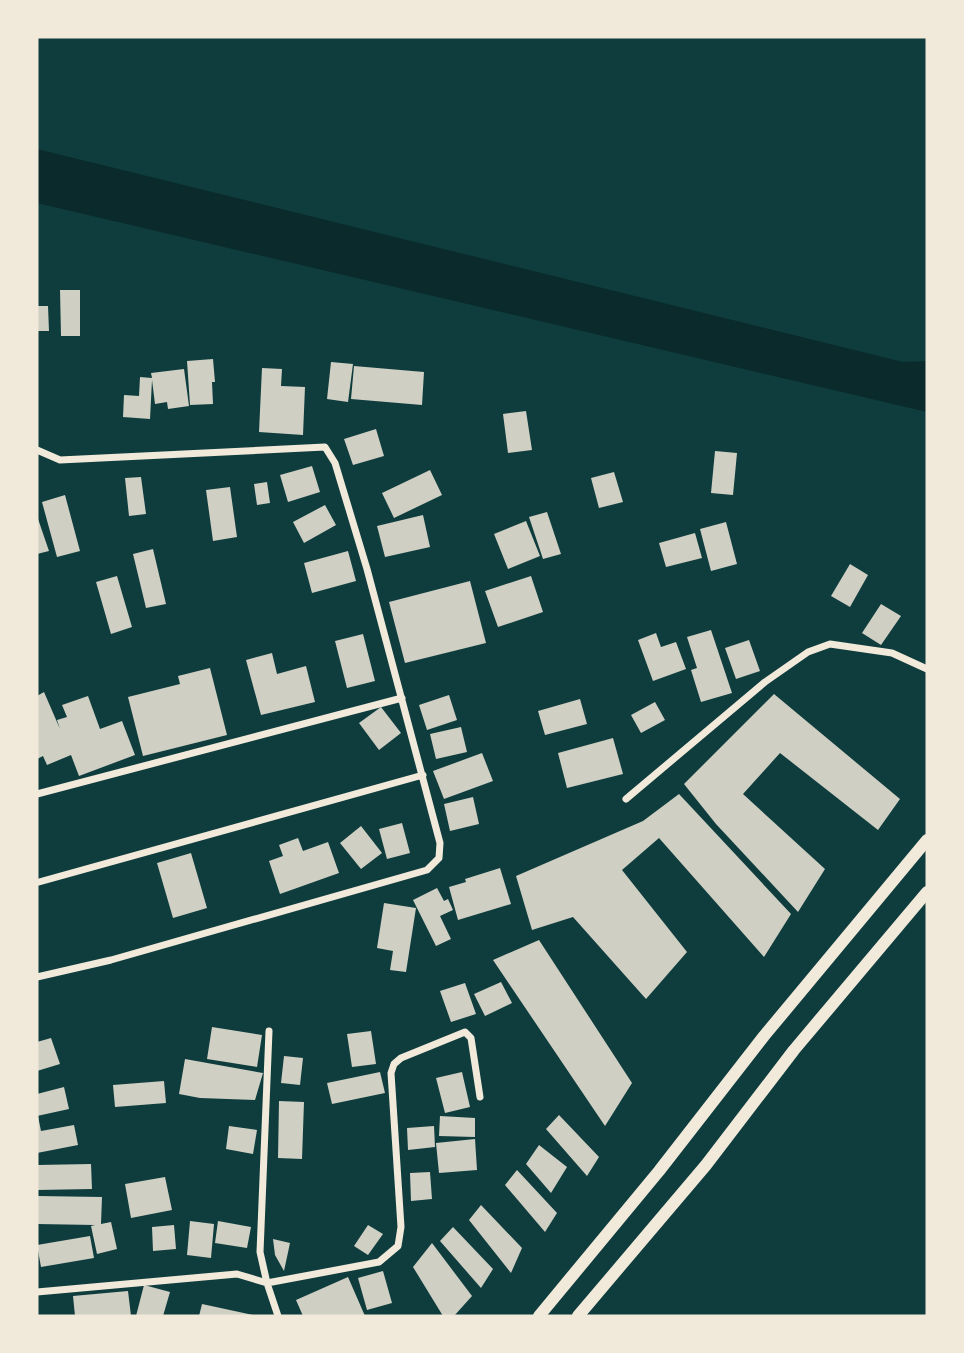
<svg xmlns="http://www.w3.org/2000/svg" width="964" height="1353" font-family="Barlow,sans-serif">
  <rect width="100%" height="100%" fill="#0f3d3e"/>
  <path fill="#0a2a2b" d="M37 149 903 362 927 361V412L37 203Z"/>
  <path fill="#cfcfc3" d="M60 290H80V336H61Z
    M37 306H48L49 331H37Z
    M213 359 215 382H212L213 404 190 405 187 361Z
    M331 362 353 364 348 402 327 399Z
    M354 366 424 372 422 405 351 399Z
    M262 368 282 369 281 386 305 387 303 435 259 432Z
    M184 369 189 406 168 409 167 402 155 404 152 380 150 419 123 417 124 395 139 396 140 377 152 378 151 373Z
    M526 411 532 450 508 453 503 414Z
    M376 429 384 456 353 465 344 439Z
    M715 451 737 453 733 495 711 493Z
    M312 466 320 492 288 502 280 475Z
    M430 470 442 495 394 518 382 493Z
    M614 472 623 502 599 508 591 478Z
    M141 477 146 514 129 516 125 478Z
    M267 482 270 503 257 505 254 484Z
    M230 487 237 537 213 541 206 490Z
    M65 495 80 551 57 557 42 502Z
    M325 505 336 525 304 543 293 522Z
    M547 512 561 554 543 559 529 517Z
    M423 515 430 547 385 557 377 526Z
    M37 516 49 551 37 554Z
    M526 521 540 556 508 569 494 534Z
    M726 522 737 564 711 571 700 529Z
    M695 533 702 558 666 567 659 543Z
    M153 549 166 604 146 608 133 554Z
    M348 551 356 581 312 593 304 563Z
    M850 564 868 575 850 607 831 596Z
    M117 576 132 627 111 634 96 582Z
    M531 576 543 612 498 627 485 591Z
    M470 581 486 643 405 663 389 602Z
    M881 604 901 616 881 645 862 633Z
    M711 630 732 693 701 702 691 670 697 668 687 637Z
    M656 633 661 647 676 642 686 669 653 681 638 640Z
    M363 634 375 681 347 688 335 641Z
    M749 640 760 671 736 679 725 648Z
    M272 653 277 674 306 666 315 702 261 715 246 660Z
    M210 668 227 735 143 756 128 697 180 684 178 676Z
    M44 692 60 729 57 720 67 717 62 705 88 696 100 729 122 721 135 755 79 776 71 755 47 765 43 756 37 759V696Z
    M774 694 900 799 878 830 780 753 743 794 825 869 798 912 716 824 684 784Z
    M449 695 457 720 427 730 419 705Z
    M580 699 587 724 545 735 538 711Z
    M655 702 665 720 641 733 631 715Z
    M381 707 401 733 379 750 359 723Z
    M461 727 467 752 436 759 430 734Z
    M613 738 623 774 567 788 558 753Z
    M482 753 493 781 444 799 433 771Z
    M679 794 791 914 764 957 659 838 622 870 687 952 646 999 573 917 532 930 516 876 643 821Z
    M473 797 479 824 450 831 444 804Z
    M402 823 410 853 387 859 379 829Z
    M361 826 382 853 361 869 340 843Z
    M298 838 303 851 328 842 339 873 280 894 269 861 283 856 279 845Z
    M191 853 207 908 173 918 157 863Z
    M500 868 511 904 458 920 449 887 466 882 465 879Z
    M437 888 444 901 448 899 453 910 440 916 451 939 436 946 413 900Z
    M384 903 416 908 406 972 390 970 393 951 377 948Z
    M539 940 632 1083 605 1126 493 960Z
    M501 982 512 1003 485 1016 474 994Z
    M465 983 476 1014 451 1022 440 991Z
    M212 1027 262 1035 257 1067 207 1059Z
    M371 1031 376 1064 352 1067 347 1034Z
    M51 1038 60 1064 37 1071V1042Z
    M284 1056 303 1058 300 1085 281 1083Z
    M185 1059 263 1073 255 1100 200 1098 179 1094Z
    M380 1072 385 1093 332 1104 327 1083Z
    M462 1072 470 1107 445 1113 436 1078Z
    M164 1081 166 1103 115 1107 113 1085Z
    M64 1087 69 1109 37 1116V1094Z
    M279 1101 304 1102 302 1159 278 1158Z
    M559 1115 599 1157 587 1176 546 1129Z
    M38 1116 41 1131 74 1125 78 1145 37 1153Z
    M440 1116 475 1118V1137L439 1136Z
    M229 1126 257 1130 253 1154 226 1149Z
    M434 1126 435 1147 408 1150 407 1128Z
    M475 1139 477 1170 439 1173 436 1143Z
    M539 1145 567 1167 551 1193 526 1164Z
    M91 1164 92 1189 37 1190V1165Z
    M517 1170 557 1213 545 1232 505 1185Z
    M430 1172 432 1199 411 1201 410 1173Z
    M165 1177 172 1210 131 1218 125 1184Z
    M38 1196 102 1197 101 1224 111 1222 117 1249 97 1254 91 1226 95 1225 37 1224Z
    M481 1205 522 1248 511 1273 469 1220Z
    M190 1221 214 1224 211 1258 187 1255Z
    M218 1221 251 1227 247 1248 215 1243Z
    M174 1225 176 1249 153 1251 152 1227Z
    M368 1225 383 1234 368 1255 354 1246Z
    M453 1227 493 1269 481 1288 440 1241Z
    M90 1236 94 1258 41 1267 37 1245Z
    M273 1239 290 1243 284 1271 275 1255Z
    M432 1243 472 1296 454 1316H443L413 1267Z
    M383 1271 392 1303 367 1310 358 1278Z
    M348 1277 365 1316H303L296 1300Z
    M144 1285 170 1292 163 1316H136Z
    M128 1291 131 1316H75L73 1296Z
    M202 1304 253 1315V1316H199Z"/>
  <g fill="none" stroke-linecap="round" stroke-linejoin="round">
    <path stroke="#f1e9da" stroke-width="7" d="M37 450 60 460 325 447 335 463 367 569 440 843 439 858 427 870 111 960 37 977
      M37 794 402 698
      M626 799 765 682 808 652 830 644 892 653 927 669
      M39 882 423 775
      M269 1031 260 1252 267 1283 379 1262 398 1246 401 1227 391 1073 394 1064 401 1058 465 1032 471 1038 480 1097
      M37 1292 237 1274 267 1283 278 1316"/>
    <path stroke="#f1e9da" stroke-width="12" d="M539 1316 659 1171 764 1036 927 840
      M578 1316 706 1165 794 1050 927 892"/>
  </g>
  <rect width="964" height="1353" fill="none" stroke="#f1e9da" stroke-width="77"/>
</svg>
